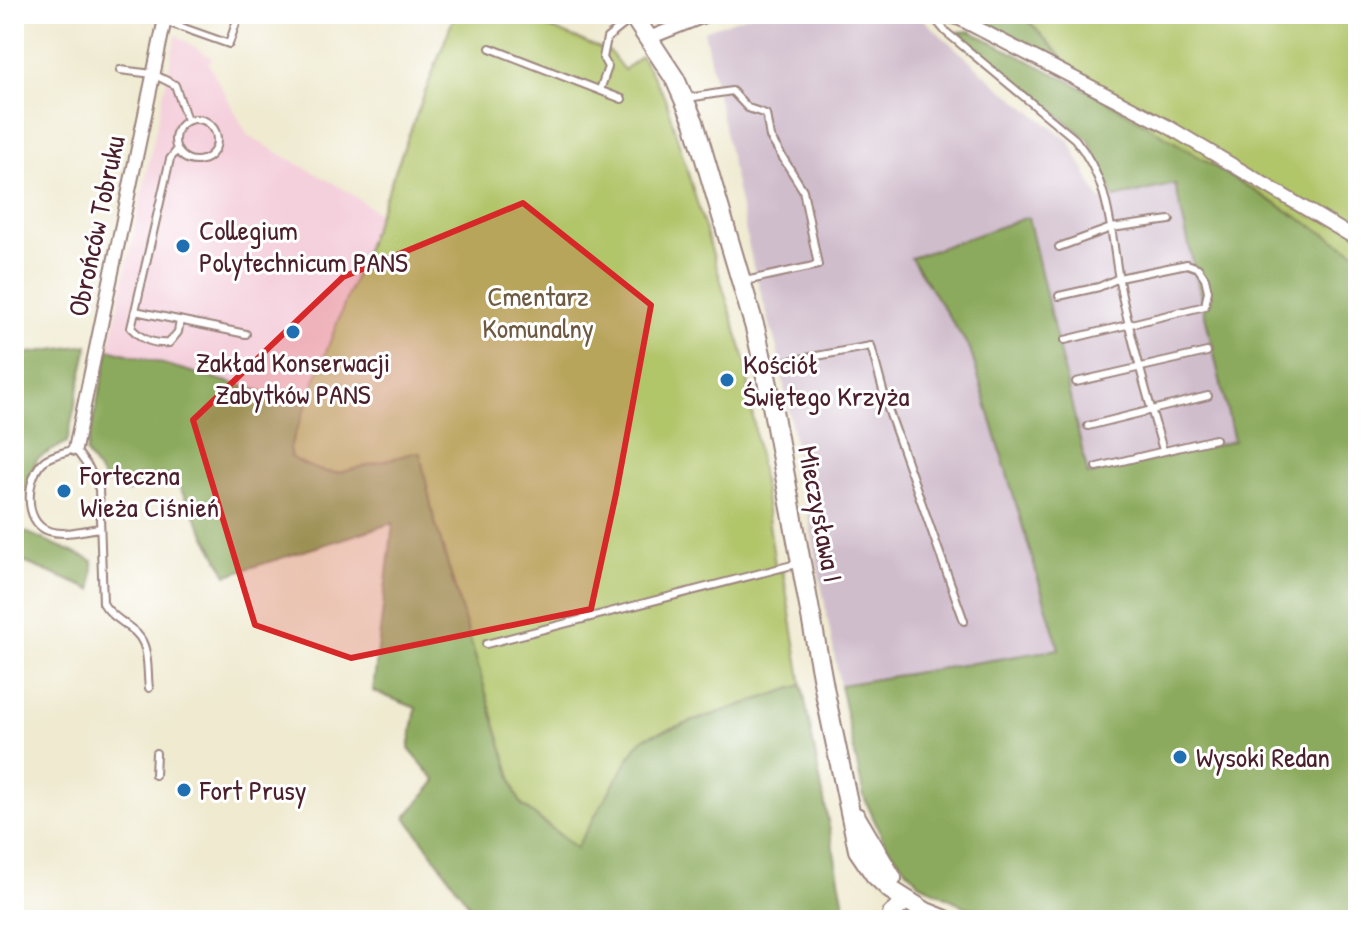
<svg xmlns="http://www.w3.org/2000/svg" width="1372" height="934" font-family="'Patrick Hand',sans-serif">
  <rect width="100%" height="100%" fill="#fff"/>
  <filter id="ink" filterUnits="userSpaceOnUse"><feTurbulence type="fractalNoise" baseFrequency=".0125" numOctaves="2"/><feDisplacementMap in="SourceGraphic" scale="16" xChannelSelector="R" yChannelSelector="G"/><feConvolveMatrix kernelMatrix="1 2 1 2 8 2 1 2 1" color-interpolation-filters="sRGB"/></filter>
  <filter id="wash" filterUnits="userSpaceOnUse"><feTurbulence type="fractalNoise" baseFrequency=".006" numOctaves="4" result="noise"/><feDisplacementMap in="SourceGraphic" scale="32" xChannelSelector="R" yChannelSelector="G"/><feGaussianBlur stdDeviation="1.8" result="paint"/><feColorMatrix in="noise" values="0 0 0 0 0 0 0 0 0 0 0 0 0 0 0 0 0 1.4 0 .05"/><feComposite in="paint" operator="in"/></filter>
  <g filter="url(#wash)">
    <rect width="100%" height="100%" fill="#efead0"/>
    <path fill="#f4cfdc" d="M176 35 212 58 208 63 248 136 349 192 379 214 307 404 109 349Z"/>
    <path fill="#d0bdcc" d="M752 14H917L996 84 1069 141 1100 200 1175 183 1234 441 1088 475 1028 218 912 259 970 349 1059 650 840 685 777 348 753 266 704 31Z"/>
    <path fill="#b1c569" stroke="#7e724a" stroke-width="2" d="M455 14H516L610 52 624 70 641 56 665 98 747 366 750 397 776 571H783L802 685 646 737 637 745 577 848 522 805 516 794 433 515 420 454 339 473C322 473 305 466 291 457L289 449Z
      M1022 14H1358V254L1097 95Z"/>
    <path fill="#8caa5d" stroke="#6b6444" stroke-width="2" d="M962 14H1022L1073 69 968 17Z
      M970 31 1097 95 1358 254V920H1044L966 907 919 883 885 844 864 797 840 685 1059 649 970 349 911 258 1028 217 1088 475 1234 441 1175 184 1114 198 1089 140 958 32Z
      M88 345 67 442 37 459 25 488 14 527 93 561 92 590 14 558V355Z
      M109 349 307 404 289 449 291 457C305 466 322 473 339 473L413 453H420L433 515 516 794 522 805 576 848 637 745 646 737 802 685 847 920H480L406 817 436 781 409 749 416 708 373 691 393 523 227 575 173 475 128 492 106 482 86 453Z"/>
  </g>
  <g filter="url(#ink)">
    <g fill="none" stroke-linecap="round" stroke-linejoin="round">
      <defs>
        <path id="service" d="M931 14 946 32 1075 139C1114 187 1110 239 1122 296 1134 348 1148 399 1163 450
          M164 21 229 44 239 14
          M490 48 622 99
          M120 70 153 74 175 85 187 120
          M600 90 608 67 603 58 607 38 631 19
          M688 98 732 91 748 108 766 114 770 137 803 190 818 265 745 281
          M175 140a21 21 0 1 1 42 0a21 21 0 1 1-42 0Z
          M177 150 170 159 135 311 246 334
          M1059 247 1111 228 1170 220
          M1059 296 1099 287 1119 278 1187 264 1198 268 1205 278 1208 291 1205 306 1065 340
          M135 311 131 328C143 340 152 344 169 343L178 332 180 320
          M768 365 871 346 888 409 964 621
          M1076 382 1207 352
          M1088 426 1208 396
          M1097 467 1215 439
          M100 528C84 530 64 536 49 531 22 523 26 475 45 460 52 455 66 452 75 449L89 468 99 489 103 603C112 620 136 626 143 643 149 655 147 675 149 688
          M486 644 800 563
          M155 775 156 753"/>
        <path id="minor" d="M942 14 960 19 1167 126 1358 240
          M649 38 709 14
          M75 449 166 14"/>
        <path id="tertiary" d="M890 920 891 914 907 900"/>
        <path id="secondary" d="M632 14 675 79 694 122 755 328 769 389 826 698 858 850 875 875 891 890 926 912 946 920
          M856 817 892 878"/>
      </defs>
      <use href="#service" stroke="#9c847e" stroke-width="10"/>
      <use href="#minor" stroke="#9c847e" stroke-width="16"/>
      <use href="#tertiary" stroke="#9c847e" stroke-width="20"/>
      <use href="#secondary" stroke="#9c847e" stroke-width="22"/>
      <use href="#service" stroke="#fff" stroke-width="6"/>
      <use href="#minor" stroke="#fff" stroke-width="12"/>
      <use href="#tertiary" stroke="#fff" stroke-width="16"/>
      <use href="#secondary" stroke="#fff" stroke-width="18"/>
    </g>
  </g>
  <path fill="#d62828" fill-opacity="0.2" stroke="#d62828" stroke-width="6" stroke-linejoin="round" d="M523 203 651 305 616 494 591 609 351 658 255 625 193 420 343 277Z"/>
  <g fill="#1f6fb2" stroke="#fff" stroke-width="3">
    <circle cx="183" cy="246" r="8"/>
    <circle cx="293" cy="332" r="8"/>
    <circle cx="727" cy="380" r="8"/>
    <circle cx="64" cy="491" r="8"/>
    <circle cx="1180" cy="757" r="8"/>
    <circle cx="184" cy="790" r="8"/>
  </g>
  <g text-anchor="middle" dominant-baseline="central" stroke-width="6" stroke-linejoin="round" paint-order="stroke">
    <g font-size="28" fill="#4a1f2b" stroke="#fff">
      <text transform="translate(96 226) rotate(-78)">Obrońców Tobruku</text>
      <text transform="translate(821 514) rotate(79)">Mieczysława I</text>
    </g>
    <g font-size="28" fill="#4a1f2b" stroke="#fff" text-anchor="start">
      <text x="199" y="230">Collegium<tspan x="199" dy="32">Polytechnicum PANS</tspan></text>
      <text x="293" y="362" text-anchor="middle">Zakład Konserwacji<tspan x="293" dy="32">Zabytków PANS</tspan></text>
      <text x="743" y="364">Kościół<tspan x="743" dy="32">Świętego Krzyża</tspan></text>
      <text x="80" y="475">Forteczna<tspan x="80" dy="32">Wieża Ciśnień</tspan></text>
      <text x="1196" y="757">Wysoki Redan</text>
      <text x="200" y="790">Fort Prusy</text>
    </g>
    <g font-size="28" fill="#6e5941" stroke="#fff">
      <text x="538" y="296">Cmentarz<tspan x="538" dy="32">Komunalny</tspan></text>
    </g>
  </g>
  <rect width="1372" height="934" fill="none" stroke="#fff" stroke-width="48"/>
</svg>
